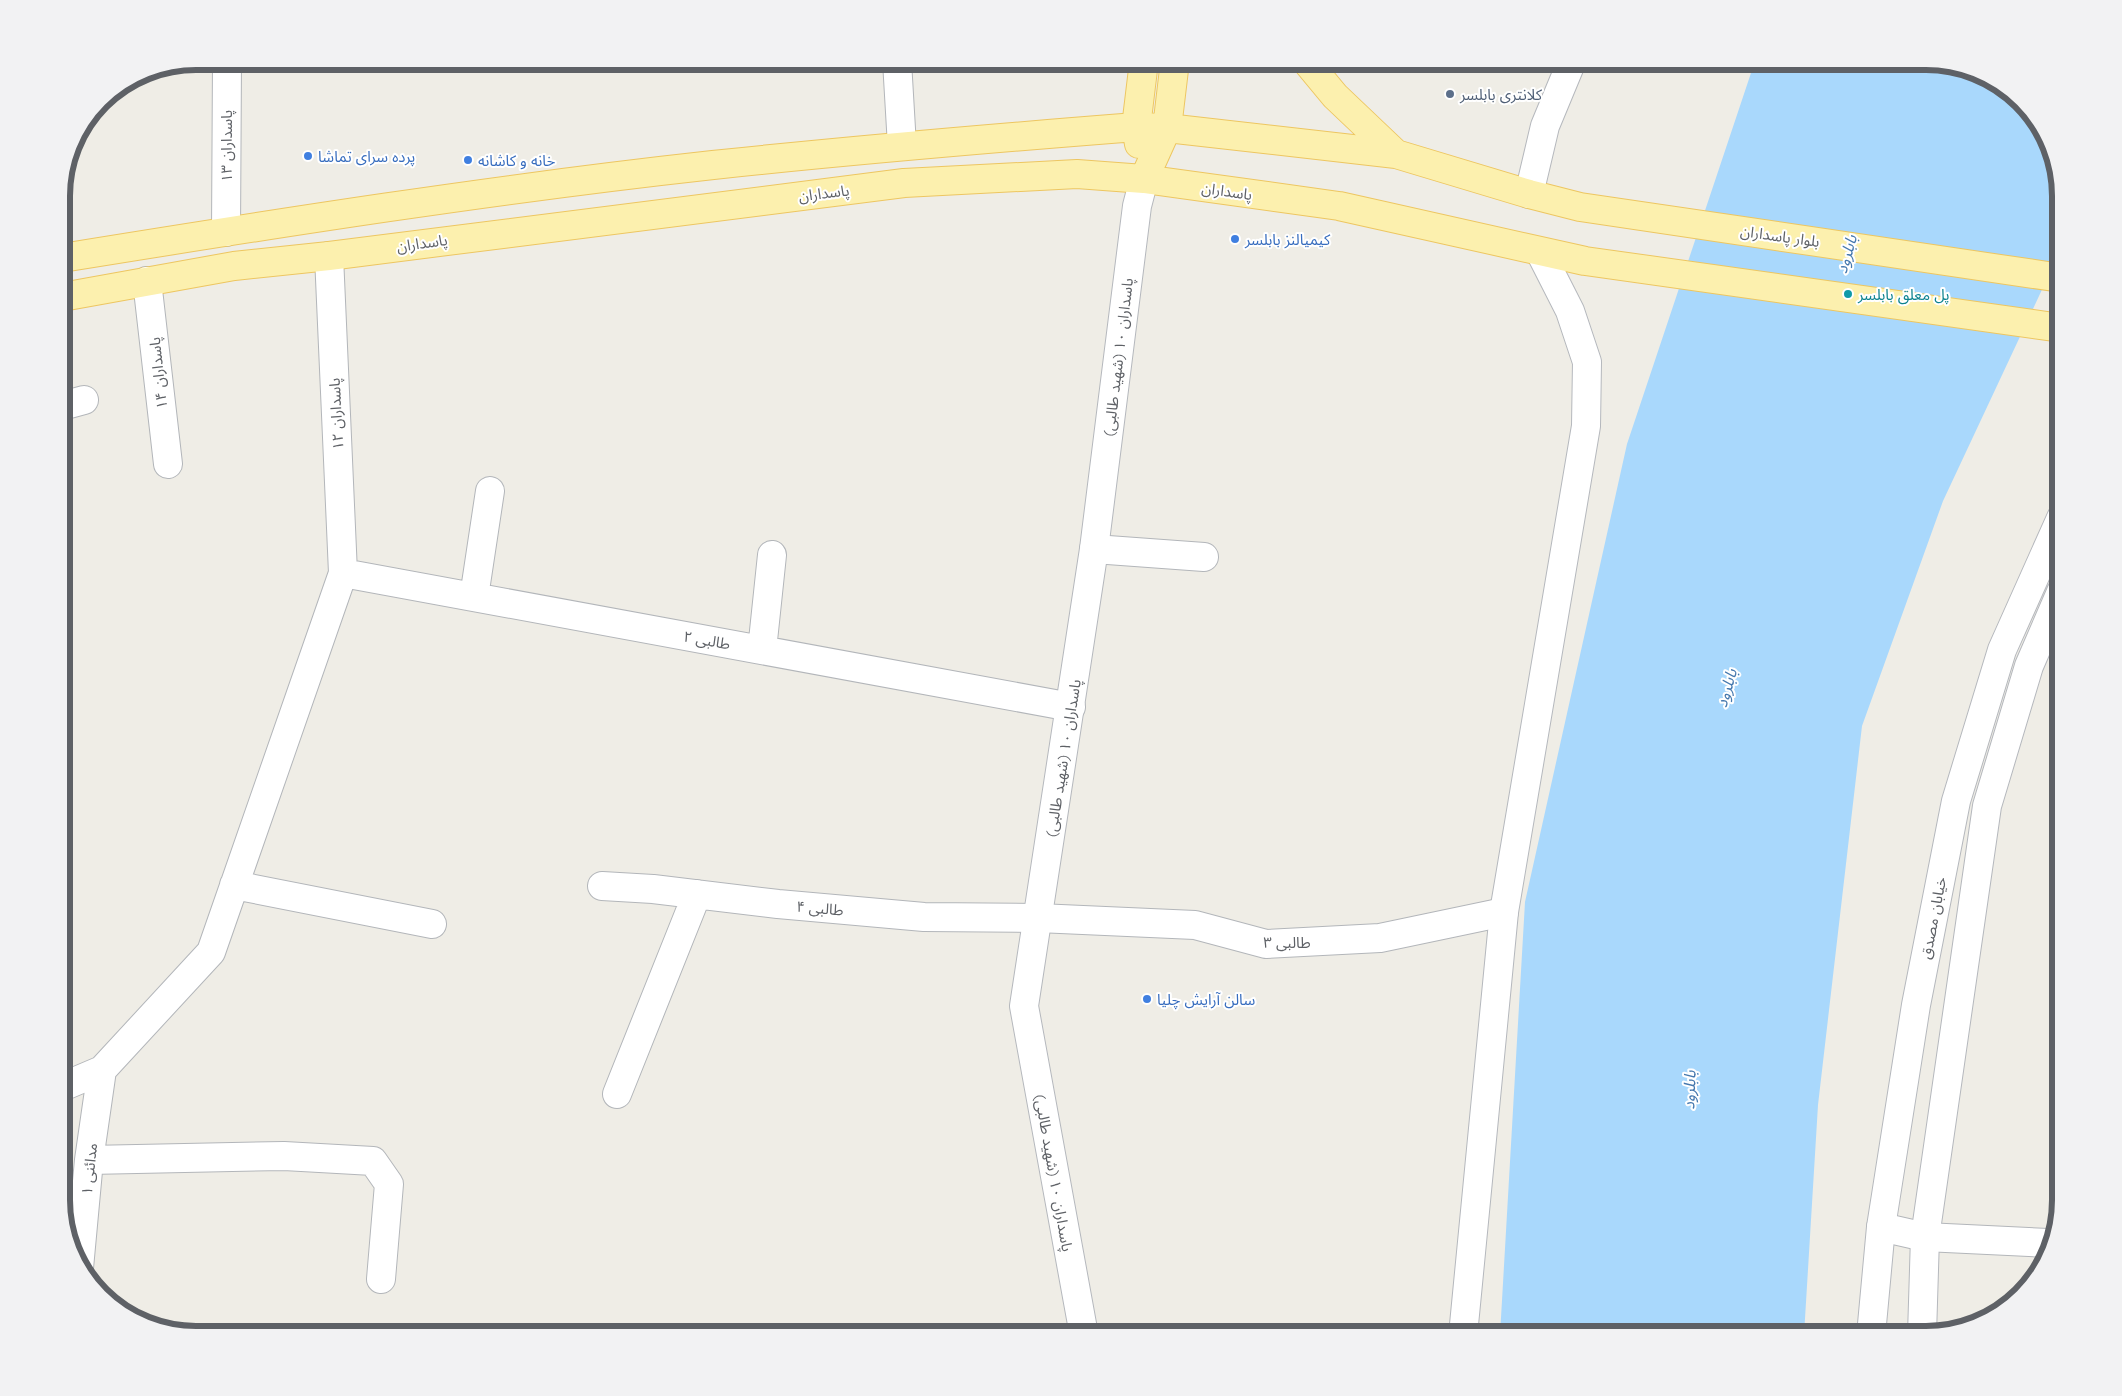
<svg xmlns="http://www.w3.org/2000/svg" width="2122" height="1396" font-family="Quicksand,'Noto Sans Arabic',sans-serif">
  <rect width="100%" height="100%" fill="#efede6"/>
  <path fill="#a9d8fc" d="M1755 61H1926L2001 84 2043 129 2061 195V249L1943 501 1862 726 1818 1105 1804 1335H1500L1525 902 1627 444Z"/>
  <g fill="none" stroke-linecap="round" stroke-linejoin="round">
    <defs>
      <path id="street" d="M897 61 902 146
        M226 232 227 61
        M147 281 168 464
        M62 406 84 400
        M1094 549 1204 557
        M343 573 1071 707
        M474 597 490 491
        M762 650 772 555
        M234 885 432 924
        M602 886 653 889 778 904 924 917 1038 918 1195 925 1266 944 1380 938 1504 912
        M62 1087 102 1070 211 952 343 573 329 256
        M617 1094 697 894
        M89 1160 284 1156 373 1161 389 1184 381 1279
        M1881 1227 1925 1237 2048 1243
        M79 1268 89 1160 102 1070"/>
      <path id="secondary" d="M1529 194 1545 126 1572 61
        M1084 1335 1024 1006 1094 549 1137 206 1144 179
        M1463 1335 1504 912 1586 426 1587 362 1570 311 1540 252
        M1871 1335 1881 1227 1916 1005 1956 801 2002 650 2061 518
        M1922 1335 1925 1237 1987 806 2029 666 2061 592"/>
      <path id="primary" d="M1306 61 1335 96 1396 154
        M1139 144 1136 127 1144 61
        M1144 179 1167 128 1175 61
        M62 258C278 223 495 189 713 165 854 150 995 138 1136 127L1167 128 1396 154 1529 194 1580 207 2061 278
        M62 297 234 266 329 256 904 183 1077 174 1144 179 1339 206 1585 261 2061 328"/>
    </defs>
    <use href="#street" stroke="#b3b6ba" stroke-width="30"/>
    <use href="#secondary" stroke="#b5b8bd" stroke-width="30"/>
    <use href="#primary" stroke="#edc661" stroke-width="30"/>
    <use href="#street" stroke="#fff" stroke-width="28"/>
    <use href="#secondary" stroke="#fff" stroke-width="28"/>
    <use href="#primary" stroke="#fcf0ae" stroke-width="28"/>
  </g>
  <circle fill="#5c6f8a" stroke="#fff" stroke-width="2" cx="1450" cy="94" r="5"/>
  <g fill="#3f7fe0" stroke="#fff" stroke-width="2">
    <circle cx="308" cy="156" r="5"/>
    <circle cx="468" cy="160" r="5"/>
    <circle cx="1235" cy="239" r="5"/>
    <circle cx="1147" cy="999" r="5"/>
  </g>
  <circle fill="#0f9aa8" stroke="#fff" stroke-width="2" cx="1848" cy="294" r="5"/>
  <g text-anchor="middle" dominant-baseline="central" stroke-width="4" stroke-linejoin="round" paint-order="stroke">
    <g font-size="15" fill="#4e5e75" stroke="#fff" text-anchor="start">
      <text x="1460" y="94">کلانتری بابلسر</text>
    </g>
    <g font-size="15" fill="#5e6166" stroke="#fff">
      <text transform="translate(226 146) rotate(-90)">پاسداران ۱۳</text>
      <text transform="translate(1227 191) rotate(8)">پاسداران</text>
      <text transform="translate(824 193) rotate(-7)">پاسداران</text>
      <text transform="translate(1780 236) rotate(8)">بلوار پاسداران</text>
      <text transform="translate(422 243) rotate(-8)">پاسداران</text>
      <text transform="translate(1118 357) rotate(-83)">پاسداران ۱۰ (شهید طالبی)</text>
      <text transform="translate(158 373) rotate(-96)">پاسداران ۱۴</text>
      <text transform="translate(336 414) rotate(-93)">پاسداران ۱۲</text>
      <text transform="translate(707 640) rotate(10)">طالبی ۲</text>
      <text transform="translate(1063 758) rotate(-81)">پاسداران ۱۰ (شهید طالبی)</text>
      <text transform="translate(820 908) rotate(5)">طالبی ۴</text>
      <text transform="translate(1933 918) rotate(-79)">خیابان مصدق</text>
      <text x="1287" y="942">طالبی ۳</text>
      <text transform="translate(89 1169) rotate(-84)">مدائنی ۱</text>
      <text transform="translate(1054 1173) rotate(80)">پاسداران ۱۰ (شهید طالبی)</text>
    </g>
    <g font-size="15" fill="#366cbe" stroke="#fff" text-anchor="start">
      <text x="318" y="156">پرده سرای تماشا</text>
      <text x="478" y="160">خانه و کاشانه</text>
      <text x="1245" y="239">کیمیالنز بابلسر</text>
      <text x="1157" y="999">سالن آرایش چلیا</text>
    </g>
    <g font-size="15" fill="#0d838f" stroke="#fff" text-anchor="start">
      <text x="1858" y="294">پل معلق بابلسر</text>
    </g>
    <g font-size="16" font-style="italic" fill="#4578ae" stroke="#fff">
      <text transform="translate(1846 254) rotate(-74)">بابلرود</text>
      <text transform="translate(1726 688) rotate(-74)">بابلرود</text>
      <text transform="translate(1689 1090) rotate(-88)">بابلرود</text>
    </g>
  </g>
  <path d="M0 0H2122V1396H0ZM196 70H1926A126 126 0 0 1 2052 196V1200A126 126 0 0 1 1926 1326H196A126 126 0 0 1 70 1200V196A126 126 0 0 1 196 70Z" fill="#f2f2f3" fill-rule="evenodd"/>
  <path fill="none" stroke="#5e6166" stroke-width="6" d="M196 70H1926A126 126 0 0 1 2052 196V1200A126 126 0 0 1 1926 1326H196A126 126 0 0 1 70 1200V196A126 126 0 0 1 196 70Z"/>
</svg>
